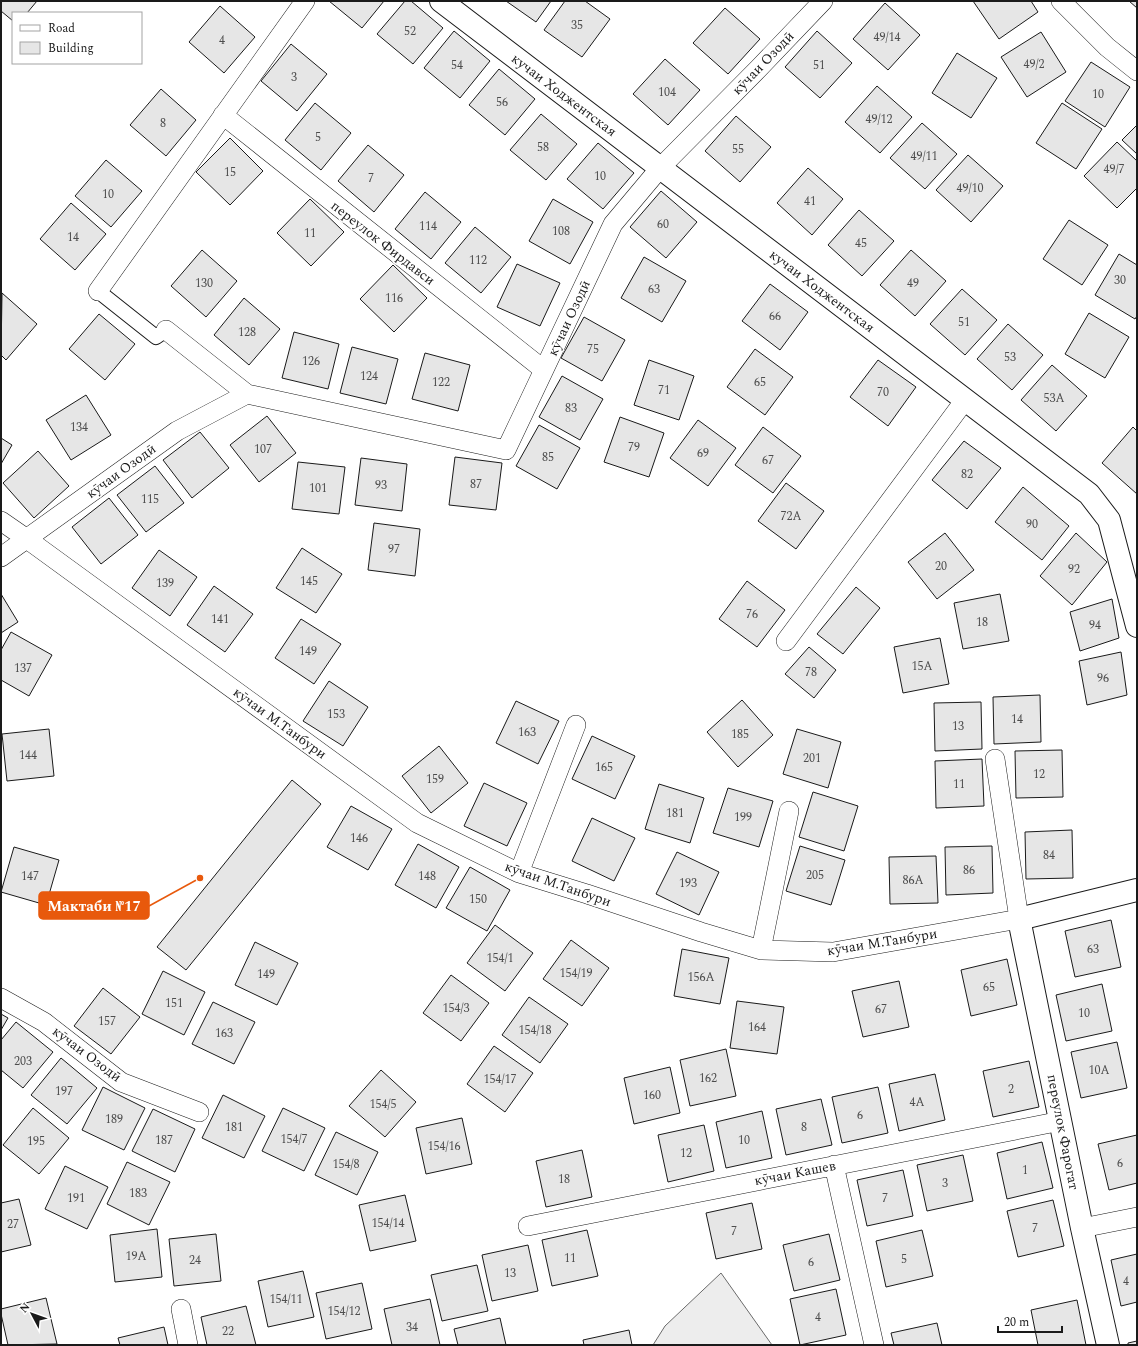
<svg xmlns="http://www.w3.org/2000/svg" width="1138" height="1346" font-family="Spectral,serif">
  <rect width="100%" height="100%" fill="#fff"/>
  <path fill="#ededed" stroke="#6a6a6a" d="M721 1273 772 1345H653L665 1326Z"/>
  <path fill="#e6e6e6" stroke="#1a1a1a" d="M1 1H37L27 13H13V21L1 11Z
    M329 1H384L362 28Z
    M405 1H411L443 28 413 64 377 34Z
    M506 1H551L536 22Z
    M565 1H585L610 19 582 57 544 30Z
    M973 1H1031L1038 12 999 39Z
    M1129 1H1137V8Z
    M885 3 920 35 888 70 853 39Z
    M220 6 255 37 224 73 189 42Z
    M725 8 760 39 728 74 693 43Z
    M454 31 490 61 460 98 424 68Z
    M817 31 852 63 820 98 785 67Z
    M1041 32 1066 72 1027 97 1001 57Z
    M291 44 327 74 297 111 261 81Z
    M957 53 997 78 971 118 932 93Z
    M665 59 700 90 668 125 633 94Z
    M1091 62 1130 87 1105 127 1065 101Z
    M499 69 535 99 505 135 469 105Z
    M877 86 912 117 880 153 845 122Z
    M161 89 196 120 166 156 130 125Z
    M315 103 351 133 321 170 285 140Z
    M1062 103 1102 129 1076 169 1036 143Z
    M541 114 577 144 546 180 510 150Z
    M736 116 771 147 740 182 705 151Z
    M922 123 957 154 925 189 890 158Z
    M1137 125V154L1122 140Z
    M230 138 263 171 230 205 196 172Z
    M1117 142 1137 161V188L1117 208 1084 176Z
    M598 143 634 173 603 209 567 179Z
    M368 145 404 175 374 212 338 181Z
    M968 155 1003 186 971 222 936 190Z
    M106 160 142 191 111 227 75 196Z
    M808 168 843 199 812 235 777 203Z
    M661 191 697 222 666 258 630 227Z
    M425 192 461 222 431 259 395 229Z
    M310 199 344 232 311 266 277 233Z
    M553 199 593 222 570 264 529 241Z
    M71 203 106 234 75 270 40 239Z
    M859 210 894 241 862 276 828 245Z
    M1069 220 1108 245 1082 285 1043 259Z
    M475 227 511 257 481 293 445 263Z
    M202 250 237 281 206 317 171 286Z
    M911 250 946 281 915 316 880 285Z
    M1119 254 1137 265V316L1135 319 1095 295Z
    M644 257 686 281 662 322 621 298Z
    M517 264 560 283 540 326 497 307Z
    M393 265 427 298 394 332 360 299Z
    M770 284 808 312 780 350 742 321Z
    M962 289 997 320 965 355 930 324Z
    M2 293 37 324 6 360 1 355Z
    M244 298 280 329 249 365 214 335Z
    M1089 313 1129 337 1105 378 1065 354Z
    M99 314 135 344 105 380 69 349Z
    M584 317 625 340 602 381 561 358Z
    M1008 324 1043 355 1012 390 977 359Z
    M294 332 339 344 328 389 282 378Z
    M352 347 398 359 386 404 340 393Z
    M755 349 793 377 765 415 727 387Z
    M425 353 470 365 458 411 412 399Z
    M649 360 694 376 679 420 634 405Z
    M878 360 916 387 888 426 850 397Z
    M1052 365 1087 396 1056 431 1021 400Z
    M562 376 603 399 580 440 539 417Z
    M86 395 111 435 71 460 46 420Z
    M267 416 296 453 259 482 230 445Z
    M620 417 664 433 649 477 604 462Z
    M698 420 736 448 708 486 670 458Z
    M539 425 580 448 557 489 516 466Z
    M763 427 801 456 773 493 735 465Z
    M1133 427 1137 431V494L1102 463Z
    M200 432 229 468 192 498 163 460Z
    M1 438 12 445 1 464Z
    M964 441 1001 468 967 509 932 480Z
    M38 451 69 486 34 518 3 483Z
    M455 457 502 463 496 510 449 505Z
    M361 458 407 464 402 511 355 505Z
    M298 462 345 467 339 514 292 509Z
    M155 466 184 503 146 532 117 495Z
    M786 483 824 511 796 549 758 521Z
    M1023 487 1069 526 1042 560 995 522Z
    M109 498 138 535 101 564 72 527Z
    M374 523 420 529 415 576 368 570Z
    M945 533 974 570 937 599 908 562Z
    M1076 533 1107 562 1072 605 1040 576Z
    M302 548 342 574 316 613 276 588Z
    M159 550 197 577 170 616 132 588Z
    M747 581 785 610 757 647 719 619Z
    M214 586 253 614 225 652 187 625Z
    M856 587 880 608 843 654 817 634Z
    M1 594 18 622 1 633Z
    M1000 594 1009 641 963 649 954 603Z
    M1112 599 1119 638 1080 651 1070 612Z
    M301 619 341 644 314 684 275 658Z
    M11 632 52 655 29 696 1 680V650Z
    M940 638 949 684 903 693 894 647Z
    M809 647 836 670 814 698 785 674Z
    M1121 652 1127 695 1087 705 1079 661Z
    M329 681 368 707 343 746 303 721Z
    M1040 695 1041 742 994 744 993 697Z
    M742 700 773 735 738 767 707 732Z
    M516 701 559 721 538 764 496 743Z
    M981 702 982 749 935 751 934 703Z
    M49 729 54 776 7 781 2 734Z
    M797 729 841 742 828 788 783 774Z
    M592 736 635 756 615 799 572 779Z
    M439 746 468 783 431 813 402 776Z
    M1062 750 1063 797 1016 798 1015 751Z
    M982 759 984 806 936 808 935 761Z
    M292 780 321 804 186 970 157 947Z
    M484 783 527 803 507 846 464 826Z
    M659 784 704 798 690 843 645 829Z
    M728 788 773 801 759 847 713 833Z
    M813 792 858 806 844 851 799 837Z
    M351 806 392 829 368 870 327 847Z
    M592 818 635 838 614 881 572 861Z
    M1072 830 1073 878 1026 879 1025 832Z
    M418 844 459 867 436 908 395 885Z
    M800 846 845 860 831 905 786 891Z
    M992 846 993 893 946 895 945 847Z
    M14 847 59 860 46 905 1 892Z
    M677 852 719 872 699 915 656 894Z
    M936 856 938 903 890 904 889 857Z
    M470 867 510 890 487 931 446 908Z
    M1111 920 1121 967 1075 977 1065 931Z
    M495 925 533 953 505 991 467 963Z
    M571 940 609 968 582 1006 543 979Z
    M255 942 298 963 277 1005 235 985Z
    M682 949 729 958 720 1004 674 996Z
    M1007 959 1017 1005 971 1016 961 970Z
    M163 971 205 992 184 1035 142 1014Z
    M451 975 489 1003 461 1041 423 1013Z
    M899 981 909 1027 863 1037 852 991Z
    M1102 984 1112 1031 1066 1041 1056 995Z
    M103 988 140 1017 111 1054 74 1026Z
    M529 997 568 1024 540 1063 502 1035Z
    M737 1001 784 1007 777 1054 730 1048Z
    M213 1002 255 1022 234 1064 192 1044Z
    M1 1014 8 1018 1 1030Z
    M16 1022 53 1052 23 1088 1 1070V1040Z
    M1117 1042 1127 1088 1081 1098 1071 1052Z
    M494 1046 533 1073 505 1112 467 1084Z
    M726 1049 736 1096 690 1106 680 1060Z
    M61 1058 97 1088 67 1124 31 1095Z
    M1029 1061 1039 1107 993 1117 983 1071Z
    M670 1067 680 1113 634 1124 624 1078Z
    M381 1070 416 1102 385 1137 349 1106Z
    M935 1074 945 1120 899 1131 889 1084Z
    M103 1087 145 1108 124 1150 82 1130Z
    M878 1087 888 1133 842 1143 832 1097Z
    M223 1095 265 1116 244 1158 202 1138Z
    M821 1099 832 1145 786 1155 776 1109Z
    M33 1108 69 1138 39 1174 3 1145Z
    M283 1108 325 1128 304 1171 262 1151Z
    M153 1109 195 1129 175 1172 132 1151Z
    M762 1111 772 1158 726 1168 716 1122Z
    M462 1118 472 1164 426 1174 416 1128Z
    M704 1125 714 1171 668 1182 658 1135Z
    M336 1132 378 1152 357 1195 315 1175Z
    M1137 1135V1183L1109 1190 1098 1144Z
    M1042 1142 1053 1188 1007 1199 997 1153Z
    M582 1150 592 1197 546 1207 536 1161Z
    M963 1155 973 1201 927 1211 917 1165Z
    M127 1162 170 1182 149 1225 107 1204Z
    M65 1166 108 1187 87 1229 45 1209Z
    M903 1170 913 1216 867 1226 857 1180Z
    M405 1195 416 1241 370 1251 359 1205Z
    M19 1199 31 1245 1 1252V1203Z
    M1053 1200 1064 1246 1018 1257 1007 1211Z
    M752 1203 762 1249 716 1259 706 1213Z
    M157 1229 162 1277 115 1282 110 1235Z
    M587 1230 598 1276 552 1286 542 1240Z
    M922 1230 933 1276 886 1287 876 1241Z
    M216 1234 221 1281 174 1286 169 1239Z
    M829 1234 840 1280 794 1291 783 1245Z
    M528 1245 538 1291 492 1301 482 1255Z
    M1137 1254V1302L1121 1306 1111 1260Z
    M477 1265 488 1311 442 1321 431 1275Z
    M303 1271 314 1317 268 1327 258 1281Z
    M362 1283 372 1329 326 1339 316 1293Z
    M836 1289 846 1335 800 1345 790 1299Z
    M46 1298 57 1344 8 1345 1 1314V1309Z
    M430 1299 440 1345H392L384 1309Z
    M1077 1300 1086 1345H1038L1031 1310Z
    M246 1306 256 1345H207L201 1317Z
    M500 1318 506 1345H458L454 1329Z
    M937 1323 942 1345H894L891 1333Z
    M164 1327 168 1345H120L118 1338Z
    M629 1330 632 1345H584L583 1340Z
    M1137 1341V1345H1128V1343Z"/>
  <g fill="none" stroke-linecap="round" stroke-linejoin="round">
    <defs>
      <path id="pedestrian" d="M98 291 156 337 166 330"/>
      <path id="minor" d="M1061 1 1107 47 1137 71
        M223 115 544 370
        M98 291 305 1
        M166 330 247 394
        M1 521 27 539 417 823 519 873 587 894 701 932 761 950 833 952 1019 919 995 759
        M1 557 177 431 247 394 506 450 613 224 660 168 759 68 823 1
        M786 641 965 400
        M519 873 576 725
        M761 950 789 811
        M1 998 44 1022 121 1082 199 1112
        M834 1165 874 1345
        M528 1226 1061 1121
        M1082 1228 1137 1217
        M181 1309 188 1345"/>
      <path id="tertiary" d="M1108 1345 1082 1228 1019 919 1137 890"/>
      <path id="secondary" d="M441 1 1089 494 1109 520 1137 626"/>
    </defs>
    <use href="#pedestrian" stroke="#1a1a1a" stroke-width="16"/>
    <use href="#minor" stroke="#1a1a1a" stroke-width="20"/>
    <use href="#tertiary" stroke="#1a1a1a" stroke-width="24"/>
    <use href="#secondary" stroke="#1a1a1a" stroke-width="24"/>
    <use href="#pedestrian" stroke="#fff" stroke-width="14"/>
    <use href="#minor" stroke="#fff" stroke-width="19"/>
    <use href="#tertiary" stroke="#fff" stroke-width="22"/>
    <use href="#secondary" stroke="#fff" stroke-width="22"/>
  </g>
  <g text-anchor="middle" dominant-baseline="central" stroke-width="3" stroke-linejoin="round" paint-order="stroke">
    <g font-size="12" fill="#4d4d4d">
      <text x="577" y="25">35</text>
      <text x="410" y="31">52</text>
      <text x="887" y="37">49/14</text>
      <text x="222" y="40">4</text>
      <text x="1034" y="64">49/2</text>
      <text x="457" y="65">54</text>
      <text x="819" y="65">51</text>
      <text x="294" y="77">3</text>
      <text x="667" y="92">104</text>
      <text x="1098" y="94">10</text>
      <text x="502" y="102">56</text>
      <text x="879" y="119">49/12</text>
      <text x="163" y="123">8</text>
      <text x="318" y="137">5</text>
      <text x="543" y="147">58</text>
      <text x="738" y="149">55</text>
      <text x="924" y="156">49/11</text>
      <text x="1114" y="169">49/7</text>
      <text x="230" y="172">15</text>
      <text x="600" y="176">10</text>
      <text x="371" y="178">7</text>
      <text x="970" y="188">49/10</text>
      <text x="108" y="194">10</text>
      <text x="810" y="201">41</text>
      <text x="663" y="224">60</text>
      <text x="428" y="226">114</text>
      <text x="561" y="231">108</text>
      <text x="310" y="233">11</text>
      <text x="73" y="237">14</text>
      <text x="861" y="243">45</text>
      <text x="478" y="260">112</text>
      <text x="1120" y="280">30</text>
      <text x="204" y="283">130</text>
      <text x="913" y="283">49</text>
      <text x="654" y="289">63</text>
      <text x="394" y="298">116</text>
      <text x="775" y="316">66</text>
      <text x="964" y="322">51</text>
      <text x="247" y="332">128</text>
      <text x="593" y="349">75</text>
      <text x="1010" y="357">53</text>
      <text x="311" y="361">126</text>
      <text x="369" y="376">124</text>
      <text x="441" y="382">122</text>
      <text x="760" y="382">65</text>
      <text x="664" y="390">71</text>
      <text x="883" y="392">70</text>
      <text x="1054" y="398">53А</text>
      <text x="571" y="408">83</text>
      <text x="79" y="427">134</text>
      <text x="634" y="447">79</text>
      <text x="263" y="449">107</text>
      <text x="703" y="453">69</text>
      <text x="548" y="457">85</text>
      <text x="768" y="460">67</text>
      <text x="967" y="474">82</text>
      <text x="476" y="484">87</text>
      <text x="381" y="485">93</text>
      <text x="318" y="488">101</text>
      <text x="150" y="499">115</text>
      <text x="791" y="516">72А</text>
      <text x="1032" y="524">90</text>
      <text x="394" y="549">97</text>
      <text x="941" y="566">20</text>
      <text x="1074" y="569">92</text>
      <text x="309" y="581">145</text>
      <text x="165" y="583">139</text>
      <text x="752" y="614">76</text>
      <text x="220" y="619">141</text>
      <text x="982" y="622">18</text>
      <text x="1095" y="625">94</text>
      <text x="308" y="651">149</text>
      <text x="922" y="666">15А</text>
      <text x="23" y="668">137</text>
      <text x="811" y="672">78</text>
      <text x="1103" y="678">96</text>
      <text x="336" y="714">153</text>
      <text x="1017" y="719">14</text>
      <text x="958" y="726">13</text>
      <text x="527" y="732">163</text>
      <text x="740" y="734">185</text>
      <text x="28" y="755">144</text>
      <text x="812" y="758">201</text>
      <text x="604" y="767">165</text>
      <text x="1039" y="774">12</text>
      <text x="435" y="779">159</text>
      <text x="959" y="784">11</text>
      <text x="675" y="813">181</text>
      <text x="743" y="817">199</text>
      <text x="359" y="838">146</text>
      <text x="1049" y="855">84</text>
      <text x="969" y="870">86</text>
      <text x="815" y="875">205</text>
      <text x="30" y="876">147</text>
      <text x="427" y="876">148</text>
      <text x="913" y="880">86А</text>
      <text x="688" y="883">193</text>
      <text x="478" y="899">150</text>
      <text x="1093" y="949">63</text>
      <text x="500" y="958">154/1</text>
      <text x="576" y="973">154/19</text>
      <text x="266" y="974">149</text>
      <text x="701" y="977">156А</text>
      <text x="989" y="987">65</text>
      <text x="174" y="1003">151</text>
      <text x="456" y="1008">154/3</text>
      <text x="881" y="1009">67</text>
      <text x="1084" y="1013">10</text>
      <text x="107" y="1021">157</text>
      <text x="757" y="1027">164</text>
      <text x="535" y="1030">154/18</text>
      <text x="224" y="1033">163</text>
      <text x="23" y="1061">203</text>
      <text x="1099" y="1070">10А</text>
      <text x="708" y="1078">162</text>
      <text x="500" y="1079">154/17</text>
      <text x="1011" y="1089">2</text>
      <text x="64" y="1091">197</text>
      <text x="652" y="1095">160</text>
      <text x="917" y="1102">4А</text>
      <text x="383" y="1104">154/5</text>
      <text x="860" y="1115">6</text>
      <text x="114" y="1119">189</text>
      <text x="234" y="1127">181</text>
      <text x="804" y="1127">8</text>
      <text x="294" y="1139">154/7</text>
      <text x="164" y="1140">187</text>
      <text x="744" y="1140">10</text>
      <text x="36" y="1141">195</text>
      <text x="444" y="1146">154/16</text>
      <text x="686" y="1153">12</text>
      <text x="1120" y="1163">6</text>
      <text x="346" y="1164">154/8</text>
      <text x="1025" y="1170">1</text>
      <text x="564" y="1179">18</text>
      <text x="945" y="1183">3</text>
      <text x="138" y="1193">183</text>
      <text x="76" y="1198">191</text>
      <text x="885" y="1198">7</text>
      <text x="388" y="1223">154/14</text>
      <text x="13" y="1224">27</text>
      <text x="1035" y="1228">7</text>
      <text x="734" y="1231">7</text>
      <text x="136" y="1256">19А</text>
      <text x="570" y="1258">11</text>
      <text x="904" y="1259">5</text>
      <text x="195" y="1260">24</text>
      <text x="811" y="1262">6</text>
      <text x="510" y="1273">13</text>
      <text x="1126" y="1281">4</text>
      <text x="286" y="1299">154/11</text>
      <text x="344" y="1311">154/12</text>
      <text x="818" y="1317">4</text>
      <text x="412" y="1327">34</text>
      <text x="228" y="1331">22</text>
    </g>
    <g font-size="14" fill="#1a1a1a" stroke="#fff">
      <text transform="translate(763 63) rotate(-46)">кӯчаи Озодӣ</text>
      <text transform="translate(564 95) rotate(37)">кучаи Ходжентская</text>
      <text transform="translate(383 243) rotate(38)">переулок Фирдавси</text>
      <text transform="translate(822 291) rotate(37)">кучаи Ходжентская</text>
      <text transform="translate(569 318) rotate(-65)">кӯчаи Озодӣ</text>
      <text transform="translate(121 471) rotate(-36)">кӯчаи Озодӣ</text>
      <text transform="translate(280 723) rotate(36)">кӯчаи М.Танбури</text>
      <text transform="translate(558 884) rotate(19)">кӯчаи М.Танбури</text>
      <text transform="translate(882 942) rotate(-9)">кӯчаи М.Танбури</text>
      <text transform="translate(87 1054) rotate(37)">кӯчаи Озодӣ</text>
      <text transform="translate(1063 1132) rotate(79)">переулок Фарогат</text>
      <text transform="translate(795 1173) rotate(-11)">кӯчаи Кашев</text>
    </g>
  </g>
  <path fill="none" stroke="#e8590c" stroke-width="1.5" d="M200 878L149 906"/>
  <circle fill="#e8590c" stroke="#fff" stroke-width="1.5" cx="200" cy="878" r="4"/>
  <rect fill="#e8590c" stroke="#e8590c" stroke-width="1.5" x="39" y="892" width="110" height="27" rx="4"/>
  <g font-size="15" text-anchor="middle" font-weight="bold" fill="#fff">
    <text x="94" y="911">Мактаби №17</text>
  </g>
  <rect width="1138" height="1346" fill="none" stroke="#1a1a1a" stroke-width="4"/>
  <rect x="12" y="12" width="130" height="52" fill="#ffffff" stroke="#a3a3a3"/>
  <rect x="20" y="25" width="20" height="6" fill="#ffffff" stroke="#a3a3a3"/>
  <text x="48" y="32" font-size="12" fill="#1a1a1a">Road</text>
  <rect x="20" y="42" width="20" height="12" fill="#e6e6e6" stroke="#a3a3a3"/>
  <text x="48" y="52" font-size="12" fill="#1a1a1a">Building</text>
  <g transform="translate(32 1314) rotate(311)" stroke="#ffffff" stroke-width="3" paint-order="stroke">
  <path d="M0-3L7 15L0 10L-7 15Z" fill="#1a1a1a"/>
  <text y="-6" font-size="11" font-weight="bold" text-anchor="middle" fill="#1a1a1a">N</text>
  </g>
  <path d="M998 1326v6h64v-6" fill="none" stroke="#1a1a1a" stroke-width="2"/>
  <text x="1004" y="1326" font-size="12" fill="#1a1a1a" stroke="#ffffff" stroke-width="3" paint-order="stroke">20 m</text>
</svg>
